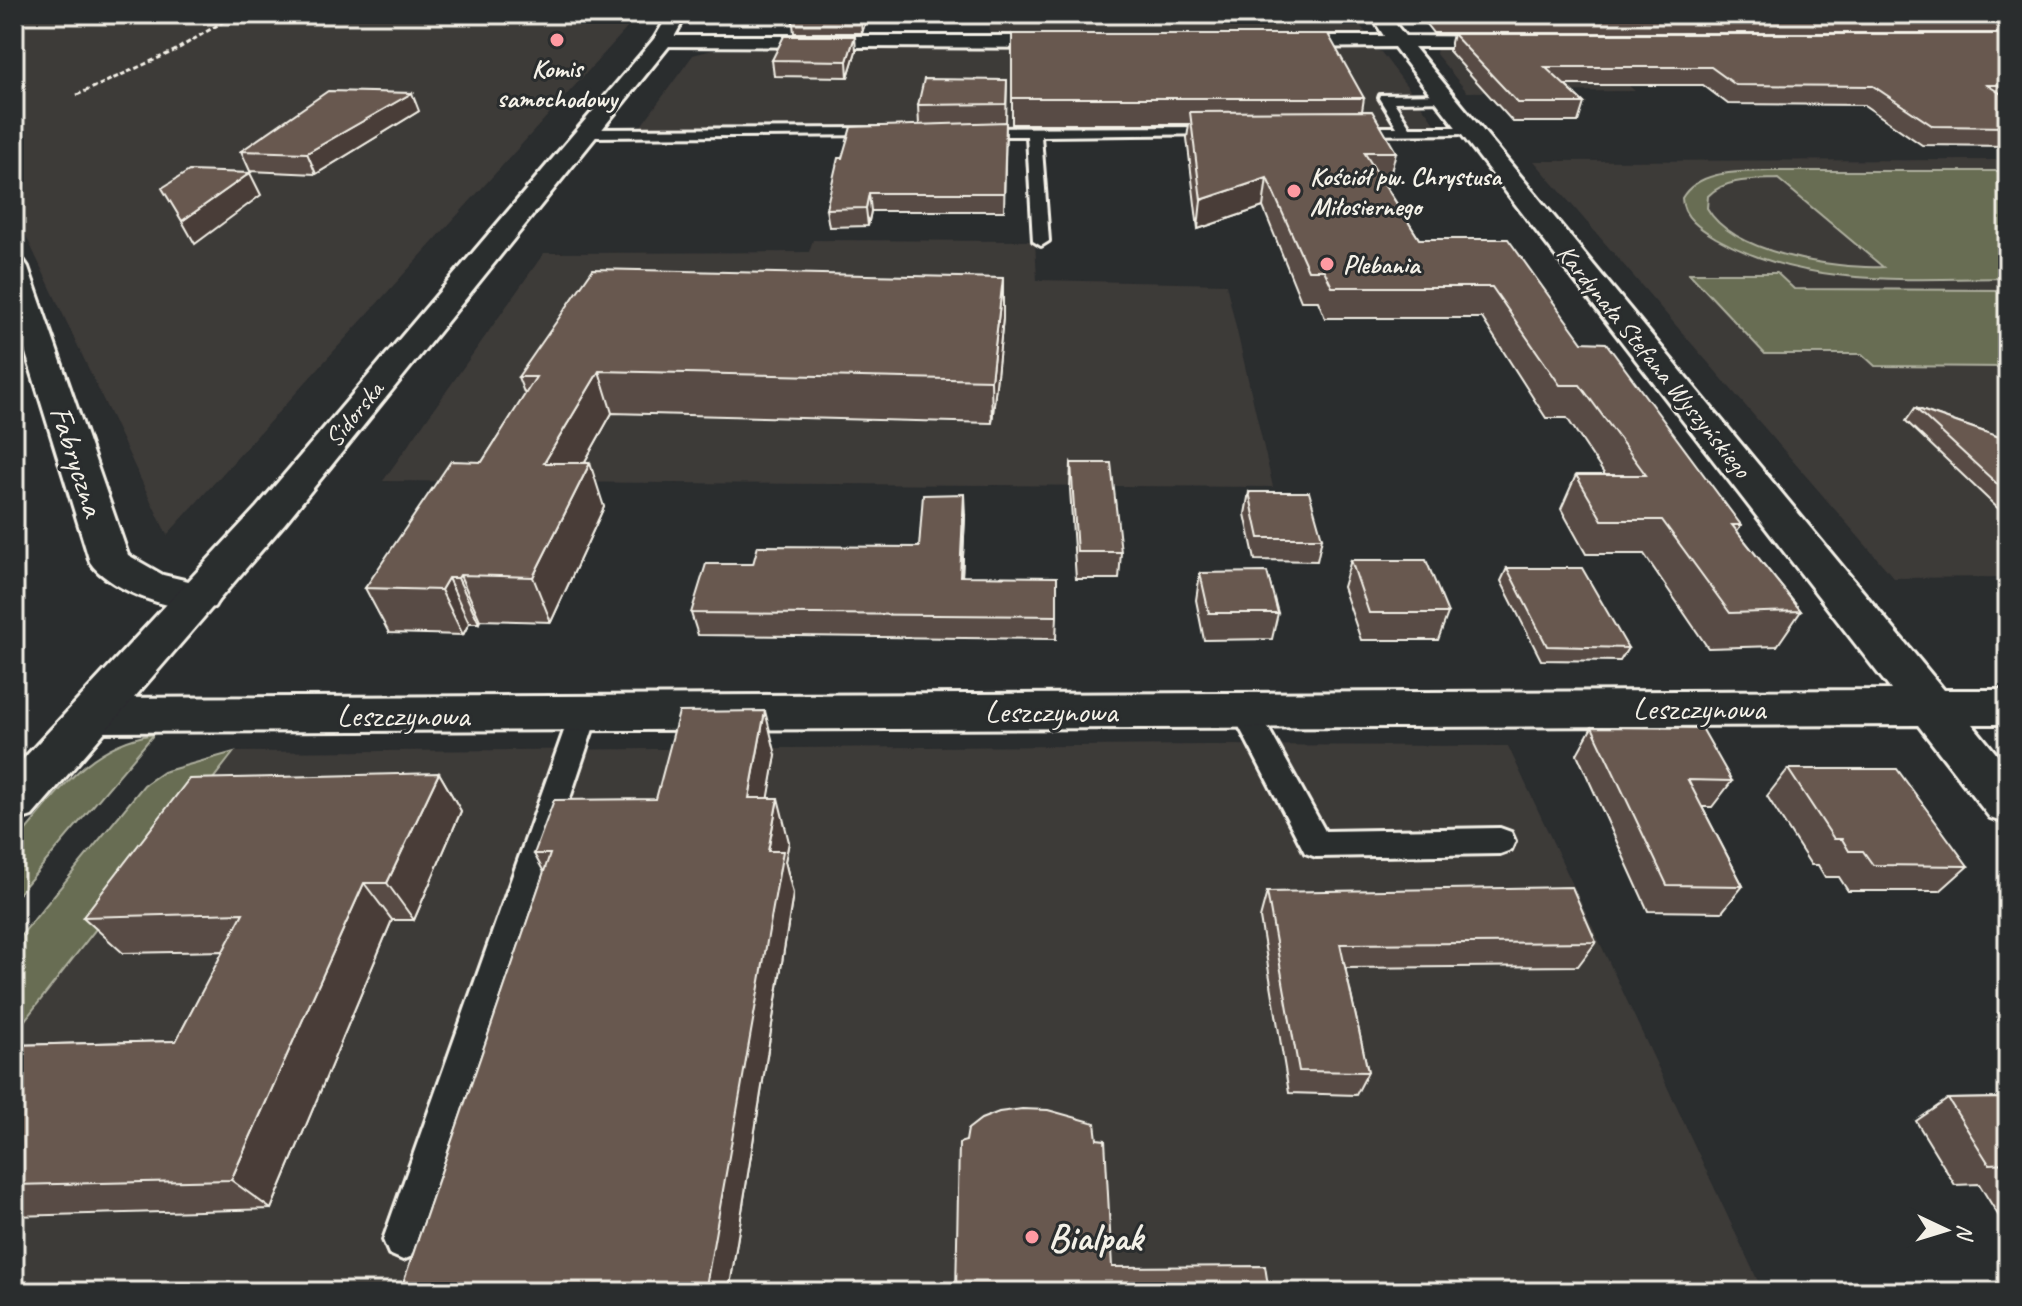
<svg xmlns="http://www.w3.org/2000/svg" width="2022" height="1306" font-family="Caveat,sans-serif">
  <rect width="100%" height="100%" fill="#2a2d2e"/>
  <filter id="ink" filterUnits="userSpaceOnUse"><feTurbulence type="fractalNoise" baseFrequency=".0125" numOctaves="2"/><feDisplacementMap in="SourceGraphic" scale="16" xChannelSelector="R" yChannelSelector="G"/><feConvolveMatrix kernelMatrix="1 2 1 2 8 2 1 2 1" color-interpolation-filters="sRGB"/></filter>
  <g filter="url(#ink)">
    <path fill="#3d3a38" d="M14 14H636L629 26 167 535 19 221 14 124Z
      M976 14H1352L1366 33H989L990 23H975Z
      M1437 48H1585L1635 91 1467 92 1436 54Z
      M1372 49 1381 52 1446 138 633 137 693 55 712 50Z
      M2008 160V577L1894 578 1534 161Z
      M813 240 1035 241 1037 280 1226 284 1273 487 383 481 544 253 809 252Z
      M1209 745 1508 746 1763 1292H14V1034L234 752Z"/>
    <path fill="#676d53" stroke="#aeaf9e" stroke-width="2" fill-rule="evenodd" d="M1769 171H2008V278C1910 279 1805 288 1716 238 1701 229 1682 217 1682 198 1699 169 1741 172 1769 171ZM1778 179 1883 267C1835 269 1733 254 1707 208L1708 196C1725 178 1754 180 1778 179Z
      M1689 273H1777L1794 289 2008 290V367L1875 366 1862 354H1765Z
      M154 734 14 899V844C57 796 85 745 154 734Z
      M234 752 14 1034V944L144 785 163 772Z"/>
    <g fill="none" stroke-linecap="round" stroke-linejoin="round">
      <defs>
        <path id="lane" d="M1444 94 1450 98 1449 101 1394 102 1410 127H1471L1476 128V134L1349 135 1342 131 1349 127H1397L1379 98 1380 95Z
          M1222 127 1227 128V134L1041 136 1049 241 1041 246 1033 241 1027 136H973L966 132 973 128Z
          M882 128 889 132 887 135 586 137 579 133 586 129Z
          M1245 701 1255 704 1325 831 1500 828 1511 832 1515 841 1511 850 1500 854 1316 857 1305 853 1231 711 1235 704Z
          M584 704 594 707 598 714 423 1240 417 1254 403 1260 389 1254 383 1240 570 714 574 707Z"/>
        <path id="street" d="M1386 19 1393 21 1405 36 1519 37 1522 41 1519 45 1512 47H1414L1944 690H2008V724H1972L2008 768V824L1990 818 1918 725 94 732 78 727 71 715 78 703 94 698 1891 690 1394 47 1273 48 1263 42 1273 36H1384L1377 25Z
          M662 36H1072L1082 42 1072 48 655 46 652 42 655 38Z
          M14 258 24 261 28 267 128 555 163 575 214 587 220 597 214 607C181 616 109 591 90 562L14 314Z"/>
        <path id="secondary" d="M669 14H687L669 46 285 523 32 816 14 822V769L257 507 654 39Z"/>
      </defs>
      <use href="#lane" stroke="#f4f1e8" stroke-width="6"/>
      <use href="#street" stroke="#f4f1e8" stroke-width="6"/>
      <use href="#secondary" stroke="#f4f1e8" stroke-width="6"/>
      <use href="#lane" fill="#2a2d2e" fill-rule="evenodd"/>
      <use href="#street" fill="#2a2d2e" fill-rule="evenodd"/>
      <use href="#secondary" fill="#2a2d2e" fill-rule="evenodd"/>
      <path stroke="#f4f1e8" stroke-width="3" stroke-dasharray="5 3" stroke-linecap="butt" d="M77 95 174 51 236 14"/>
    </g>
    <path fill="#594c45" stroke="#f4f1e8" stroke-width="2" d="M792 14H913L912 17H867L862 33H794Z
      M1418 14H2008V33H1433Z
      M1012 34 1364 98 1362 111 1396 152 1389 180H1382L1419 239 1582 342 1741 525 1737 531 1801 611 1777 646 1708 648 1644 554H1586L1561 509 1576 475H1605L1567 418H1546L1482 318H1325L1318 301H1301L1263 207 1198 229 1187 138 1189 124H1012Z
      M1453 34H2008V146L1922 145 1864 105 1728 104 1703 85H1565L1584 103 1578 122H1513L1449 51Z
      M856 51 848 77 774 76 772 60Z
      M1007 80 1004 211H871L868 226 829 227 826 209 842 158 919 125 918 105Z
      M419 111 316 174 250 171 241 151Z
      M1003 278V318L992 423 612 413 584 463 604 507 551 622 480 620 479 623H469L463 635 389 633 365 588 482 462 525 395 518 377Z
      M1915 408 2008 440V518L1906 421Z
      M1071 463 1121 552 1119 579H1076L1070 489Z
      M1249 492 1322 538 1317 561 1255 560 1245 514Z
      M965 516 962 576 1057 616 1056 639 698 635 691 613 753 564 919 547Z
      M1351 560 1448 613 1438 640H1361L1343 587Z
      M1507 568 1628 648 1620 661 1541 660 1501 581Z
      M1200 573 1278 613 1272 639 1204 640 1196 600Z
      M1592 727 1732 781 1712 807H1702L1743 886 1722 912 1648 911 1577 754Z
      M776 755 768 798 789 842 785 861 793 894 729 1292H400L544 872 534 854 656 799Z
      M1788 769 1968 866 1940 891H1848L1839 877H1825L1818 865H1811L1767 796Z
      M439 773 461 811 414 920H392L271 1209 14 1216V1045L176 1041 224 951 123 953 83 917Z
      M1267 892 1596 942 1578 966 1345 968 1368 1072 1356 1095 1289 1093 1260 918Z
      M2008 1098V1231L1979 1184 1955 1185 1916 1121 1948 1099Z"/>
    <path fill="#493e38" stroke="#f4f1e8" stroke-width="2" d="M860 14H866L867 17 862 33Z
      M855 36 856 51 848 77 847 61Z
      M412 93 419 111 316 174 307 153Z
      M250 173 261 195 195 244 182 221Z
      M1267 178 1263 207 1198 229 1201 200Z
      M869 193 871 211 868 226 866 208Z
      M1003 278V318L992 423 991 380Z
      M599 371 612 413 560 506 544 463Z
      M590 463 604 507 551 622 533 577Z
      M964 494 965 516 961 598 960 576Z
      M460 575 480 620 479 623 458 578Z
      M448 578 469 623 463 635 441 590Z
      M765 711 776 755 761 842 749 798Z
      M439 773 461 811 414 920 387 883Z
      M778 798 789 842 785 861 793 894 729 1292H705L768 851Z
      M364 883 392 920 271 1209 231 1180Z"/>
    <path fill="#685850" stroke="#f4f1e8" stroke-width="2" d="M1435 14H2008V16H1437Z
      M1012 34H1328L1364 98H1012Z
      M1453 34H2008V85H1987L2008 98V127L1933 126 1873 86 1736 85 1711 67H1545L1584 103H1518Z
      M784 36H855L847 61 772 60Z
      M924 79 1007 80 1006 104 918 105Z
      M328 91 412 93 307 153 241 151Z
      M1372 111 1396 152H1364L1419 239H1508L1582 342 1606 343 1741 525H1732L1801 611 1730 613 1662 520H1602L1576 475H1646L1580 385H1560L1492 287H1332L1324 270H1308L1267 178 1201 200 1190 112Z
      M1006 122 1004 193H869L866 208 826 209 838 158H842L851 127Z
      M189 171 250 173 182 221 162 188Z
      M593 269 1003 278 991 380 599 371 544 463H590L533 577 460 575 458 578H448L441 590 365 588 451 461 482 462 536 377H518Z
      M1915 408 2008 440V494Z
      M1071 463H1111L1121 552H1077Z
      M1249 492H1309L1322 538H1259Z
      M964 494 960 576 1057 577V616L691 613 706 564H753L758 546 919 547 923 495Z
      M1351 560H1426L1448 613H1369Z
      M1507 568H1582L1628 648 1547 646Z
      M1267 572 1278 613H1209L1200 573Z
      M765 711 749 798H778L768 851H783L705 1292H400L550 854H534L554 800 656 799 679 712Z
      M1592 727 1702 728 1732 781 1688 780 1743 886 1667 885Z
      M1788 769H1897L1968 866 1873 865 1863 851H1849L1842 839H1834Z
      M439 773 387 883H364L231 1180 14 1185V1045L176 1041 243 913 83 917 189 779Z
      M1572 887 1596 942 1340 944 1368 1072 1299 1071 1267 892Z
      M2008 1098V1163L1989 1164 1948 1099Z
      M1022 1109 1048 1110 1095 1123 1097 1139 1105 1140 1112 1267 1265 1266 1269 1292H956L959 1143 966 1141 968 1129 981 1119 999 1112Z"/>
  </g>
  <g fill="#ff9aa2" stroke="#2a2d2e" stroke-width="3">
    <circle cx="557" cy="40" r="8"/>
    <circle cx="1294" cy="191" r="8"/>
    <circle cx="1327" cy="264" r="8"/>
    <circle cx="1032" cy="1237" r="8"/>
  </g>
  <g text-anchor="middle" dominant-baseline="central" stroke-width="6" stroke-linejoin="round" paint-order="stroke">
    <g font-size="26" font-weight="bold" fill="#f4f1e8" stroke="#2a2d2e" text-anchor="start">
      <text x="557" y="68" text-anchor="middle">Komis<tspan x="557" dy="30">samochodowy</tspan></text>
      <text x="1310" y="176">Kościół pw. Chrystusa<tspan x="1310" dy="30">Miłosiernego</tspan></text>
      <text x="1343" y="264">Plebania</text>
    </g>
    <g font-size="26" fill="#f4f1e8" stroke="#2a2d2e">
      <text transform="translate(1654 361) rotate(51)">Kardynała Stefana Wyszyńskiego</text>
      <text transform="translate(354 414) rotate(-51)">Sidorska</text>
    </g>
    <g font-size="32" fill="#f4f1e8" stroke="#2a2d2e">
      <text transform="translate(77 461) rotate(72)">Fabryczna</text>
      <text x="1699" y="708">Leszczynowa</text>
      <text x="1051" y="711">Leszczynowa</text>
      <text x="403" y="715">Leszczynowa</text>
    </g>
    <g font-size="38" font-weight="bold" fill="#f4f1e8" stroke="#2a2d2e" text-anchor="start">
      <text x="1048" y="1237">Bialpak</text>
    </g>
  </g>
  <rect width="2022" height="1306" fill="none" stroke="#2a2d2e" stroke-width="48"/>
  <rect x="24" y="24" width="1974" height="1258" fill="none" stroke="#f4f1e8" stroke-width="3" filter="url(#ink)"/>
  <g transform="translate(1946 1230) rotate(94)" stroke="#2a2d2e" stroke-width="6" paint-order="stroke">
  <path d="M0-6L14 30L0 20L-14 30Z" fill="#f4f1e8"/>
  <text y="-12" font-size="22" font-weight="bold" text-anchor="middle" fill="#f4f1e8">N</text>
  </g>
</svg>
